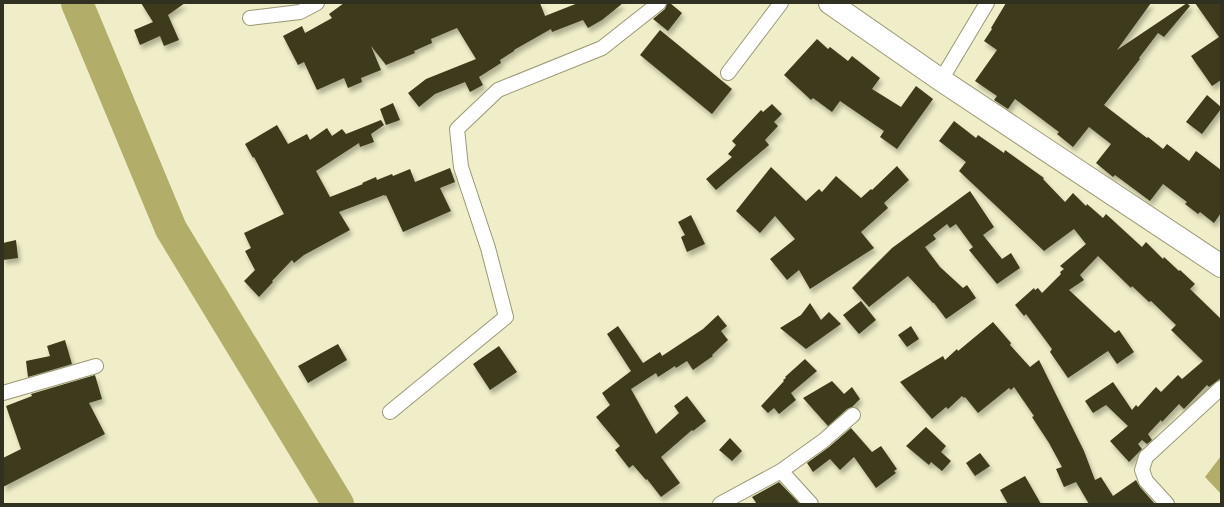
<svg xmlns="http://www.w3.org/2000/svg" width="1224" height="507" font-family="'Source Serif 4',serif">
  <defs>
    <filter id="shadow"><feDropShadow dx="2.5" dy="4.5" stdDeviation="2" flood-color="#0004"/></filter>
  </defs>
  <rect width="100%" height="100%" fill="#efeec8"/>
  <path fill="#b2ad68" d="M1221 456V494L1205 477Z"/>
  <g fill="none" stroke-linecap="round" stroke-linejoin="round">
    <path stroke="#b2ad68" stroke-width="32" d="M77 3 171 229 338 504"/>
  </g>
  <path fill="#3d3a1a" filter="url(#shadow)" d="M141 3H185L168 15 179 40 164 46 160 36 140 45 134 30 153 22Z
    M344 3H540L545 16 578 3H623L602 20 588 28 583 20 552 32 551 29 514 50V51L500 60 501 63 479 77 483 85 470 92 465 82 435 94 419 107 408 93 426 79 476 59 457 28 431 39 432 43 414 51 415 53 386 65 371 46 381 70 361 78 362 82 348 88 344 78 317 90 304 62 298 65 283 36 302 26 305 33 332 18 329 14Z
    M667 3H670L682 13 668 31 653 19 665 9Z
    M1006 3H1151L1117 50 1187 3 1190 6 1164 37 1158 33 1139 58 1140 59 1104 105 1147 138 1148 137 1163 149 1167 144 1189 161 1196 151 1221 170V213L1214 223 1200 212 1198 214 1185 204 1187 202 1163 184 1150 201 1115 175 1113 177 1096 163 1111 144 1089 127 1073 147 1057 134 1059 132 1015 99 1008 109 994 100 997 96 975 81 997 50 984 41 992 29 991 28Z
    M1195 3H1221V80L1212 86 1191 56 1219 37Z
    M660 30 732 89 712 114 640 55Z
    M817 39 828 49 830 47 848 61 852 56 880 78 872 89 901 107 916 86 933 99 897 149 880 137 884 131 840 101 832 112 813 98 811 100 784 75Z
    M1207 95 1221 107V109L1202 134 1186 122Z
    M393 103 400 120 386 125 380 109Z
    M772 104 782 114 774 122 778 126 765 140 769 145 716 190 706 179 732 157 728 154 736 145 732 141 761 110 763 112Z
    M381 120 384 125 371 134 374 142 360 147 359 143 316 171 330 197 363 184 362 183 376 177 377 180 392 174 393 176 410 169 415 182 450 168 455 182 440 188 451 211 403 232 386 195 385 196 384 195 339 212 350 230 304 255 294 263 292 260 272 281 273 282 259 297 244 281 255 270 245 251 251 248 244 233 284 214 254 157 253 158 245 144 277 125 288 144 307 134 310 140 327 128 332 136 342 129 346 134Z
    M954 121 976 138 978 135 1004 153 1005 150 1044 178 1043 179 1065 202 1073 193 1086 206 1087 204 1103 218 1106 214 1142 247 1146 242 1163 259 1164 257 1179 271 1180 270 1195 284 1190 289 1221 319V378L1209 387 1207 385 1184 409 1179 404 1162 422 1161 420 1148 434 1152 440 1147 444 1142 440 1138 444 1142 449 1129 462 1110 441 1128 426 1106 405 1093 413 1085 401 1113 382 1132 410 1136 405 1138 407 1156 387 1161 392 1178 375 1182 379 1203 361 1171 330 1176 325 1151 301 1149 302 1132 286 1131 288 1098 256 1080 275 1084 280 1069 290 1115 333 1119 330 1134 352 1117 364 1108 351 1068 378 1050 352 1052 349 1026 314 1024 316 1015 305 1034 288 1035 290 1038 288 1042 293 1061 274 1060 272 1064 269 1060 266 1086 244 1074 229 1044 251 959 171 966 162 939 141Z
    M897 166 909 180 884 203 888 208 861 232 874 248 810 289 799 270 787 280 770 259 795 239 775 216 760 233 736 211 771 167 806 201 819 189 822 192 836 176 861 198 871 189 872 190Z
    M970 191 994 227 983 235 1002 259 1011 253 1020 268 997 284 969 250 973 247 956 224 950 228 947 224 933 235 936 239 925 247 940 267 963 288 967 285 976 298 946 319 934 303H933L908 276 869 307 852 288 892 248Z
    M691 215 705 244 687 252 681 237 685 235 678 222Z
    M16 240 18 258 3 260V243Z
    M861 301 876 320 859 334 843 315Z
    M810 303 821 320 829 312 841 324 806 349 780 328 801 315Z
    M718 315 727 326 721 331 728 340 712 355 713 356 693 370 687 361 676 368 675 366 658 377 656 373 631 389 656 434 679 413 674 406 687 396 706 421 693 431 692 430 661 457 680 483 661 497 647 479 646 480 633 465 629 468 615 450 620 446 596 417 610 405 602 393 631 371 607 334 618 326 643 363 660 352 662 356 703 329Z
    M993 322 1011 343 1010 345 1030 367 1039 360 1084 451 1095 480 1101 477 1113 496 1136 480 1140 487 1155 504H1089L1076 482 1064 487 1056 469 1062 467 1049 443 1032 417 1034 416 1014 387 1011 390 1009 388 978 413 965 397 964 398 962 396 948 409 946 407 932 419 900 382 943 356 945 360 957 349 958 351Z
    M911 326 919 339 907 347 898 335Z
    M65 340 72 364 28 377 26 361 50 356 47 346Z
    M338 344 347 360 308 383 298 366Z
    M499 346 517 372 490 390 473 364Z
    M805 359 817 371 791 393 796 400 779 414 774 408 768 413 761 406 784 381 783 380 786 378 785 377Z
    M95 375 102 399 89 403 105 434 3 487V458L21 449 6 406 32 396 31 394Z
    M832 381 844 394 852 387 860 399 852 407 847 409 828 426 803 398Z
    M926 427 946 446 941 452 951 461 942 471 931 462 929 465 906 446Z
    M851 428 872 452 881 446 897 469 894 471 896 473 876 488 854 457 840 470 830 459 813 472 807 463 829 447Z
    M730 438 742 451 732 461 719 450Z
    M980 453 990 466 975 476 966 463Z
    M1025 476 1041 504H1008L1000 490Z
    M779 482 800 504H757L752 497Z"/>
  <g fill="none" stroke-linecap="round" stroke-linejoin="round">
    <defs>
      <path id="street" d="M250 18 300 12 317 3
        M728 73 781 3
        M941 80 987 3
        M3 393 96 366
        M390 412 506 317 488 248 461 167 457 129 498 90 602 48 659 3
        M781 471 811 504
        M720 504 781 471 823 441 853 415
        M1167 504 1146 481 1142 470 1146 457 1221 388"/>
      <path id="primary" d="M830 3 941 80 1221 266"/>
    </defs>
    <use href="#street" stroke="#9a9874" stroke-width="16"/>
    <use href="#primary" stroke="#9a9874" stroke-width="24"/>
    <use href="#street" stroke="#fff" stroke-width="14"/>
    <use href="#primary" stroke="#fff" stroke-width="22"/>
  </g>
  <rect width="1224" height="507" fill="none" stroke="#313122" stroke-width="8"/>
</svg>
